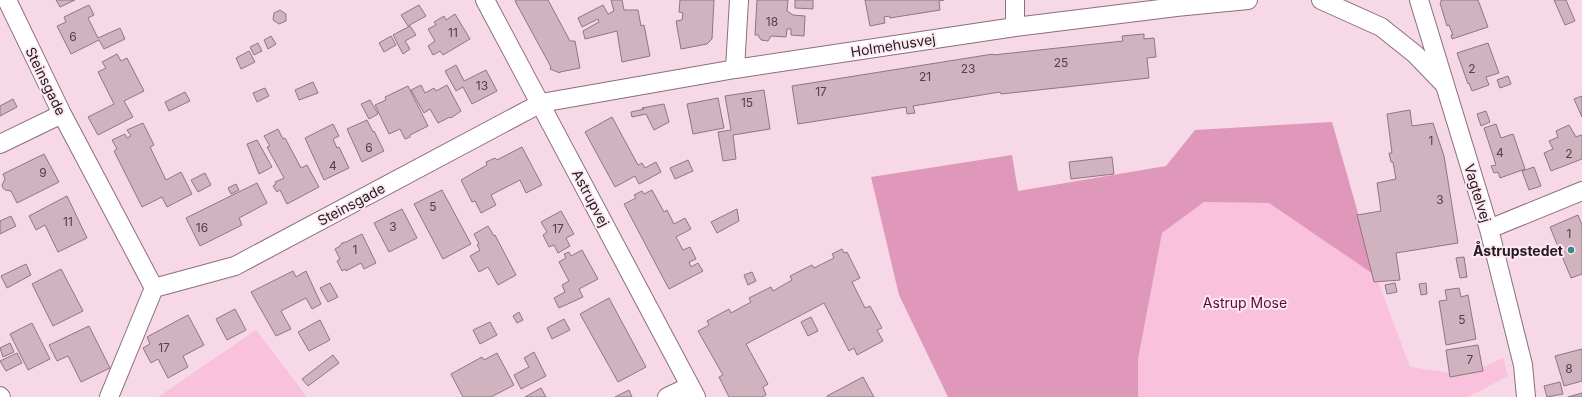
<svg xmlns="http://www.w3.org/2000/svg" width="1582" height="397" font-family="Inter,sans-serif">
  <rect width="100%" height="100%" fill="#f7d8e6"/>
  <path fill="#f9c1db" d="M1204 202 1269 203 1376 276 1410 367 1466 375 1503 358 1508 376 1468 397H1138V359L1162 233Z
    M256 330 307 397H158Z"/>
  <path fill="#e098ba" d="M1332 122 1376 276 1269 203 1204 202 1162 233 1138 359V397H948L899 295 871 177 1012 155 1018 191 1166 166 1195 130Z"/>
  <path fill="#d1b3c0" stroke="#917582" d="M56 0H75L60 7Z
    M517 0H548L570 41H575L580 68 560 72V73L550 69 551 67 515 1Z
    M611 0H622L624 10H638L641 26 644 25 650 56 622 62 617 31 585 39 583 31 599 22 598 19 582 27 578 18 603 5 608 14 614 11Z
    M680 0H714L712 39 707 44 681 49 676 21 682 20 683 13 679 12Z
    M757 0H788L787 11 793 15 805 16 804 36 791 35V29H787L786 37 771 36 768 41 761 40 758 35H755Z
    M795 0H813V9L795 8Z
    M865 0H944L939 1 940 10 890 18 889 16 884 17 885 23 870 26Z
    M1441 0H1478L1488 27 1452 39 1451 35H1453L1449 25 1447 26 1440 3 1441 2Z
    M1554 0H1566L1575 21 1565 25Z
    M89 5 94 15 88 18 98 38 120 28 125 39 104 49 99 40 71 54 57 26 66 22 64 17Z
    M419 5 426 16 408 26 401 15Z
    M280 10 286 14V21L279 24 273 20 274 13Z
    M455 14 470 39 443 55 440 51 433 55 428 46 435 41 428 29 436 25 434 22 444 16 446 20Z
    M410 26 416 35 405 41 410 49 403 54 393 35Z
    M1144 34V39L1154 38 1156 57 1147 58 1149 78 1001 94 1000 92 913 106 915 113 907 114 906 107 798 124 792 86 993 54V55L1123 41 1122 36Z
    M271 36 276 44 268 49 264 40Z
    M391 36 396 45 384 52 379 43Z
    M258 43 262 51 254 55 250 47Z
    M1488 43 1499 73 1486 77 1489 85 1472 91 1469 83 1468 84 1457 53Z
    M249 51 255 62 241 69 236 58Z
    M117 54 121 61 127 58 144 91 124 101 133 117 98 135 88 117 114 104 98 72 106 68 102 62Z
    M456 65 464 81 486 70 497 91 472 104 463 87 456 91 445 71Z
    M1508 76 1511 84 1500 88 1497 80Z
    M313 82 318 93 299 100 295 90Z
    M421 85 425 93 434 88 436 91 447 85 461 111 451 118 450 117 438 123 430 109 424 113 411 90Z
    M408 86 428 126 410 135V137L405 139 400 129 389 134 375 105 386 100 385 97Z
    M265 88 269 96 257 102 253 93Z
    M764 90 770 129 733 135 736 159 723 161 718 132 731 130 725 96Z
    M185 92 190 101 169 111 165 102Z
    M1582 96V117L1574 99Z
    M718 98 724 128 693 134 687 104Z
    M13 99 17 107 0 116V106Z
    M370 100 378 114 369 119 361 104Z
    M664 104 669 122 654 130 646 114 632 117 631 112 644 109 642 108Z
    M1410 110 1412 126 1433 123 1444 156 1458 243 1396 253 1400 280 1374 282 1357 215 1381 211 1377 183 1396 179 1393 162H1391L1389 153H1392L1387 114Z
    M1486 111 1490 122 1481 126 1477 114Z
    M612 117 638 165 642 163 645 168 656 162 661 172 639 184 635 176 615 187 585 132Z
    M367 120 373 132 374 131 384 151 362 162 347 129Z
    M143 123 154 145 150 147 166 180 181 172 192 194 167 207 162 197 142 207 114 151 117 149 112 140 125 134 127 138 131 136 127 130Z
    M333 124 339 136 333 139 337 148 339 147 349 168 324 180 305 138Z
    M1496 124 1501 138 1513 134 1525 169 1500 178 1498 172 1494 173 1491 166 1496 165 1484 128Z
    M1569 125 1576 137 1581 135 1582 136V159L1551 171 1544 153 1553 149 1549 141 1558 137 1556 131Z
    M278 129 283 139 285 138 301 168 307 165 319 187 287 204 280 190 277 192 273 186 276 184 275 182 284 178 267 147 270 146 264 136Z
    M257 140 272 167 259 174 247 144Z
    M522 147 542 185 526 193 520 180 491 195 496 205 481 213 475 201 472 202 461 180 487 165 486 162 495 158 497 160Z
    M44 154 59 182 17 203 11 191 5 190 3 188 2 185 5 179 3 174Z
    M1112 157 1114 174 1071 179 1069 162Z
    M688 160 693 171 675 179 670 168Z
    M1534 167 1541 186 1529 190 1522 171Z
    M205 173 211 185 198 192 191 180Z
    M257 183 267 203 239 218 242 225 200 246 186 218Z
    M236 184 239 190 231 194 228 188Z
    M442 190 471 244 443 259 414 204Z
    M652 190 664 212 667 210 674 224 685 218 691 229 676 237 683 250 690 247 696 259 689 262 691 267 698 263 703 271 669 289 624 204 636 198 634 195 642 191 644 194Z
    M67 196 87 238 58 252 45 225 36 230 29 216Z
    M402 209 417 238 389 252 374 223Z
    M737 209 739 221 717 233 711 222Z
    M561 211 574 234 566 238 570 246 558 253 554 245 549 247 543 235 547 232 541 222Z
    M1578 215 1582 225V274L1571 278 1550 227Z
    M11 216 16 226 0 234V221Z
    M488 226 494 236 495 235 516 275 498 285 488 267 479 272 470 256 480 250 477 245 479 244 474 234Z
    M362 234 376 263 364 269 361 263 346 271 345 269 342 271 337 261 340 259 335 249 340 246 342 243 346 242Z
    M842 249 844 253 847 252 860 278 852 282 865 308 870 306 882 328 877 330 883 341 857 355 854 348 849 351 824 303 746 344 768 384 763 387 766 395 762 397H729L719 377 723 375 698 331 709 325 707 321 729 309 731 313 751 302 749 298 771 287 773 291 792 280 790 276 812 265 814 268 834 258 832 254Z
    M582 250 598 279 579 289 583 297 559 308 554 298 565 292 562 285 569 281 559 262 566 258 564 254 569 252 571 256Z
    M1464 257 1467 277 1460 278 1456 258Z
    M26 264 31 275 7 288 1 276Z
    M61 269 83 311 53 326 32 284Z
    M293 271 296 277 306 271 321 304 312 309 306 298 281 311 291 329 276 336 251 292Z
    M752 272 756 281 748 285 744 275Z
    M330 283 338 297 328 302 320 288Z
    M1395 283 1397 292 1387 294 1385 285Z
    M1426 283 1427 294 1421 295 1419 284Z
    M1459 288 1461 297 1468 295 1476 339 1446 345 1439 301 1447 300 1445 290Z
    M609 298 646 367 618 382 580 314Z
    M235 309 246 330 227 340 216 319Z
    M519 312 523 320 517 323 513 316Z
    M188 315 204 345 183 356 188 367 168 378 158 359 151 363 143 348 150 344 147 337Z
    M811 317 818 331 808 336 801 322Z
    M564 319 570 330 552 339 547 328Z
    M320 320 330 340 309 351 298 332Z
    M490 322 497 335 480 344 473 330Z
    M32 323 50 359 28 370 10 334Z
    M89 326 110 368 81 382 68 356 57 361 49 345Z
    M10 343 14 352 3 357 0 348Z
    M1478 345 1483 371 1450 377 1446 350Z
    M1582 349V381L1564 386 1555 356Z
    M534 352 546 376 521 389 514 375 529 367 524 358Z
    M17 353 22 363 6 371 0 361Z
    M497 353 514 385 491 397H463L451 374 482 357 484 360Z
    M333 355 339 363 308 386 302 379Z
    M863 377 874 397H827V396Z
    M1560 382 1563 394 1547 397 1544 386Z
    M541 388 546 397H525Z
    M629 390 632 397H615Z
    M1582 393V397H1568Z"/>
  <g fill="none" stroke-linecap="round" stroke-linejoin="round">
    <defs>
      <path id="street" d="M7 0 62 114 154 288 235 266 541 103 735 69 1015 27 1176 7 1248 0
        M485 0 696 397
        M1321 0 1381 27 1415 54 1443 83
        M1419 0 1489 229 1523 365 1526 397
        M1015 27V0
        M735 69 739 0
        M0 144 62 114
        M1489 229 1582 191
        M0 396 1 397
        M109 397 154 288
        M667 397 690 386"/>
    </defs>
    <use href="#street" stroke="#8b6f7c" stroke-width="20"/>
    <use href="#street" stroke="#fff" stroke-width="18"/>
  </g>
  <circle fill="#3d8689" stroke="#fce9f1" stroke-width="1.5" cx="1571" cy="250" r="4"/>
  <g text-anchor="middle" dominant-baseline="central" stroke-width="4" stroke-linejoin="round" paint-order="stroke">
    <g font-size="12" fill="#504047">
      <text x="772" y="21">18</text>
      <text x="453" y="32">11</text>
      <text x="73" y="36">6</text>
      <text x="1061" y="62">25</text>
      <text x="968" y="68">23</text>
      <text x="1472" y="68">2</text>
      <text x="925" y="76">21</text>
      <text x="482" y="85">13</text>
      <text x="821" y="91">17</text>
      <text x="747" y="102">15</text>
      <text x="1431" y="140">1</text>
      <text x="369" y="147">6</text>
      <text x="1500" y="152">4</text>
      <text x="1569" y="153">2</text>
      <text x="333" y="165">4</text>
      <text x="43" y="172">9</text>
      <text x="1440" y="199">3</text>
      <text x="433" y="206">5</text>
      <text x="68" y="221">11</text>
      <text x="393" y="226">3</text>
      <text x="202" y="227">16</text>
      <text x="558" y="228">17</text>
      <text x="1569" y="233">1</text>
      <text x="355" y="249">1</text>
      <text x="1462" y="319">5</text>
      <text x="164" y="347">17</text>
      <text x="1470" y="359">7</text>
      <text x="1569" y="368">8</text>
    </g>
    <g font-size="14" fill="#251a1f" stroke="#fce9f1">
      <text transform="translate(893 45) rotate(-9)">Holmehusvej</text>
      <text transform="translate(46 81) rotate(64)">Steinsgade</text>
      <text transform="translate(1478 193) rotate(73)">Vagtelvej</text>
      <text transform="translate(591 198) rotate(62)">Astrupvej</text>
      <text transform="translate(351 204) rotate(-28)">Steinsgade</text>
    </g>
    <g font-size="14" font-weight="bold" fill="#251a1f" stroke="#fce9f1" text-anchor="end">
      <text x="1563" y="250">Åstrupstedet</text>
    </g>
    <g font-size="14" fill="#5d073c" stroke="#fce9f1">
      <text x="1245" y="302">Astrup Mose</text>
    </g>
  </g>
</svg>
